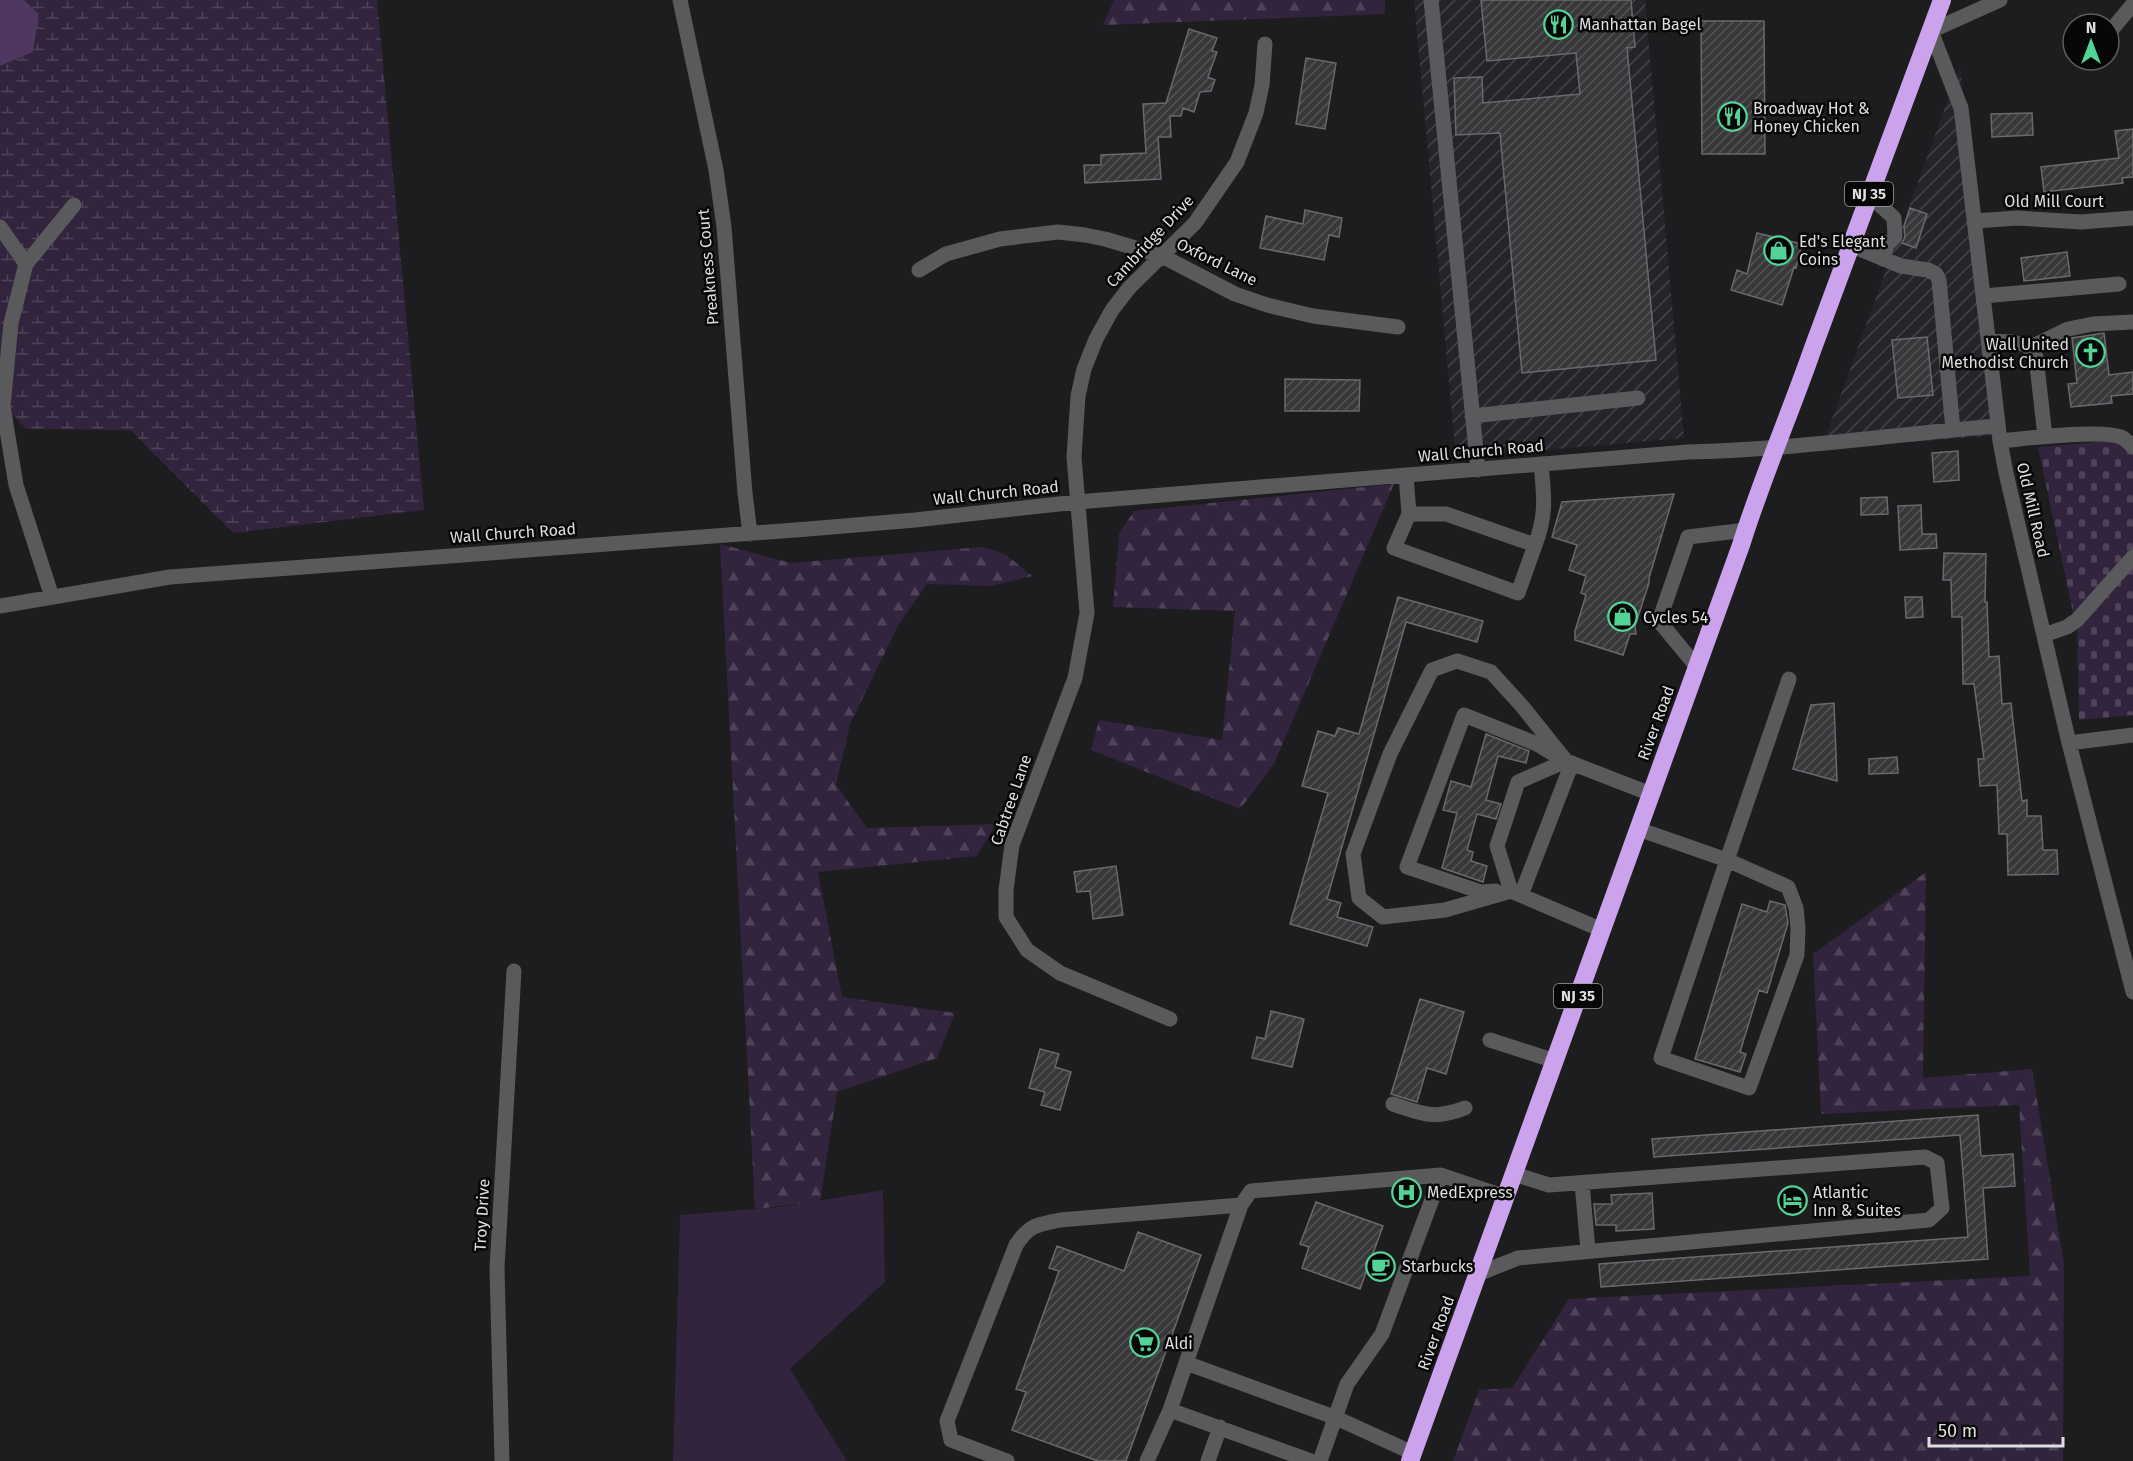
<svg xmlns="http://www.w3.org/2000/svg" width="2133" height="1461" font-family="'Fira Sans',sans-serif">
  <defs>
    <pattern id="industrial-furrows" width="10" height="10" patternUnits="userSpaceOnUse" patternTransform="scale(1.5)"><rect width="10" height="10" fill="#27232a"/><path d="M-1 1l2-2M0 10L10 0M9 11l2-2" fill="none" stroke="#464249"/></pattern>
    <pattern id="forest-firs" width="22" height="20" patternUnits="userSpaceOnUse" patternTransform="scale(1.5)"><rect width="22" height="20" fill="#31243c"/><path d="M5 1l3.5 6h-7zM16 11l3.5 6h-7z" fill="#4e4358"/></pattern>
    <pattern id="wetland-marsh" width="20" height="14" patternUnits="userSpaceOnUse" patternTransform="scale(1.5)"><rect width="20" height="14" fill="#31243c"/><path d="M1 5h8M5 5V1M11 12h8M15 12V8" fill="none" stroke="#4e4358"/></pattern>
    <pattern id="cemetery-stones" width="16" height="16" patternUnits="userSpaceOnUse" patternTransform="scale(1.5)"><rect width="16" height="16" fill="#31243c"/><path d="M2 7V4a2 2 0 0 1 4 0v3zM10 15v-3a2 2 0 0 1 4 0v3z" fill="#4e4358"/></pattern>
    <pattern id="building-hatch" width="6" height="6" patternUnits="userSpaceOnUse" patternTransform="scale(1.5)"><rect width="6" height="6" fill="#38373a"/><path d="M-1 1l2-2M0 6l6-6M5 7l2-2" fill="none" stroke="#545456"/></pattern>
  </defs>
  <rect width="100%" height="100%" fill="#1d1c1e"/>
  <path fill="url(#industrial-furrows)" d="M1414 0H1645L1684 438 1456 458Z
    M1960 66 2001 435 1821 449Z"/>
  <path fill="#31243c" d="M883 1190 885 1282 790 1369 847 1461H673L680 1215 780 1207Z"/>
  <path fill="url(#forest-firs)" d="M1114 0H1385V14L1103 25Z
    M1394 484 1274 764 1240 809 1091 750 1099 720 1222 740 1235 611 1113 607 1119 534 1134 511Z
    M720 544 791 563 983 547 1005 554 1032 576 991 586 927 584 899 624 850 724 836 785 867 828 996 824 977 856 818 872 842 997 955 1013 937 1058 837 1092 820 1201 755 1209Z
    M1926 872 1923 1078 2032 1069 2064 1264 2063 1461H1453L1479 1390 1512 1388 1569 1299 2030 1276 2019 1105 1821 1114 1813 954Z"/>
  <path fill="url(#wetland-marsh)" d="M24 0H377L424 510 233 533 130 430 27 429 0 404V66L33 52 39 14Z"/>
  <path fill="url(#cemetery-stones)" d="M2111 441 2133 444V715L2079 720 2077 631 2038 447Z"/>
  <path fill="#4f3860" d="M0 0H24L39 14 33 52 0 66Z"/>
  <path fill="url(#building-hatch)" stroke="#6a696c" stroke-width="1.5" d="M1481 0H1631L1635 47 1627 48 1656 360 1522 373 1500 133 1456 135 1454 78 1482 77 1483 103 1580 94 1576 53 1487 61Z
    M1701 21H1764L1765 154H1702Z
    M1189 29 1217 38 1212 51 1217 52 1208 77 1215 80 1211 91 1200 92 1194 112 1183 108 1181 116H1170L1171 137H1158L1161 179 1085 183 1084 165H1101V155L1146 153 1143 104 1166 103Z
    M1306 58 1336 63 1325 129 1296 124Z
    M2032 113 2033 135 1992 137 1991 114Z
    M2133 129V177L2122 178 2123 183 2044 192 2041 167 2119 158 2115 131Z
    M1910 208 1927 214 1916 248 1902 243 1905 237 1904 226Z
    M1305 210 1342 218 1339 237 1329 235 1324 260 1260 248 1266 216 1303 224Z
    M1757 233 1802 244 1796 268 1794 267 1782 305 1731 290 1737 270 1747 274Z
    M2067 252 2070 276 2024 281 2021 258Z
    M2104 333 2109 375 2133 372V394L2111 396 2112 403 2071 407 2068 384 2077 383 2072 338Z
    M1927 337 1933 395 1898 398 1892 340Z
    M1285 379 1360 380 1359 411H1285Z
    M1958 451 1959 480 1934 482 1932 453Z
    M1674 494 1649 578V583L1635 626 1636 634H1630L1623 655 1575 640V631L1586 595 1581 593 1586 576 1569 570 1577 545 1552 537 1562 502Z
    M1887 497 1888 514 1861 515V498Z
    M1921 505 1922 534H1936L1937 548 1900 550 1898 506Z
    M1944 553 1986 554 1985 602H1987L1989 657 1999 656 2002 704 2011 703 2022 801 2027 800V816H2041L2043 850H2057L2058 874 2008 875 2007 834H1999L1997 785 1980 786 1978 759H1984L1974 684H1963L1962 617H1952L1951 580H1943Z
    M1398 597 1483 621 1477 642 1406 622 1327 899 1341 903 1337 917 1373 927 1367 946 1290 924 1328 793 1302 786 1318 731 1335 736 1338 728 1359 734Z
    M1905 597H1922L1923 617 1906 618Z
    M1834 703 1837 781 1793 769 1811 705Z
    M1486 734 1529 751 1526 763 1498 756 1486 800 1501 804 1496 819 1477 814 1467 850 1473 852 1471 861 1487 866 1483 882 1442 868 1457 813 1443 810 1451 781 1471 787Z
    M1897 757 1898 773 1869 774V759Z
    M1116 866 1123 915 1093 919 1090 891 1077 892 1074 872Z
    M1770 901 1785 905 1788 923 1767 993 1759 990 1740 1052 1746 1054 1740 1072 1695 1059 1742 904 1767 912Z
    M1420 999 1464 1012 1446 1074 1427 1068 1417 1102 1391 1094Z
    M1271 1011 1304 1019 1292 1067 1252 1058 1257 1037 1265 1039Z
    M1040 1049 1059 1054 1055 1067 1071 1072 1060 1110 1041 1105 1045 1092 1029 1088Z
    M1978 1115 1981 1156 2013 1154 2015 1186 1983 1188 1988 1259 1601 1287 1599 1264 1968 1237 1960 1135 1654 1157 1652 1139Z
    M1652 1193 1654 1229 1616 1231V1225H1596L1594 1204H1612L1611 1195Z
    M1316 1202 1383 1226 1360 1289 1302 1268 1309 1247 1300 1244Z
    M1138 1232 1201 1255 1126 1461H1098L1012 1430 1026 1392 1016 1389 1059 1271 1049 1268 1057 1246 1124 1271Z"/>
  <g fill="none" stroke-linecap="round" stroke-linejoin="round">
    <path stroke="#5a595c" stroke-width="15" d="M680 0 716 170 724 227 745 493 750 534
      M1431 0 1478 470
      M2000 0 1931 31 1961 108 2000 441 2006 473 2069 743 2133 992
      M2109 33 2133 4
      M1869 195 1894 218 1895 237 1887 245 1883 259
      M1975 221 2017 218 2081 222 2133 218
      M0 227 26 264
      M1850 245 1901 266 1928 270 1936 274 1939 280 1953 430
      M919 270 946 254 1000 239 1058 232 1085 235 1105 239 1162 256 1235 294 1267 305 1313 316 1398 327
      M1983 296 2119 284
      M1988 341 2012 342 2027 345 2036 357 2045 436
      M2029 348 2068 329 2093 324 2133 322
      M1472 416 1638 398
      M2000 441C2023 439 2105 428 2123 438 2126 440 2130 444 2133 447
      M1406 475 1409 514H1446L1535 545 1518 593 1394 548 1409 514
      M1535 545C1547 514 1544 496 1541 464
      M52 597 16 485 3 406 11 323 26 264 74 205
      M0 606 170 577 808 529 915 520 1077 502 1688 452C1792 450 1895 434 1998 426
      M2044 635 2067 627 2077 620 2133 557
      M1697 667 1659 621 1688 537 1746 530
      M2069 743 2133 735
      M1638 829 1727 860 1661 1058 1749 1088 1797 955 1798 928 1796 908 1788 887 1727 860 1789 679
      M1496 891 1481 892 1407 867 1464 715 1537 744 1557 756
      M1511 891 1445 910 1383 917 1359 898 1353 854 1390 754 1432 670 1457 661 1491 672 1522 706 1566 761
      M1521 895 1572 763
      M1602 930 1511 891 1497 846 1518 782 1566 761 1651 794
      M1170 1019 1060 973 1027 950 1006 917V890L1012 845 1075 678 1087 613 1074 457 1078 396 1084 369 1096 339 1112 310 1129 288 1195 223 1237 162 1256 113 1262 85 1265 44
      M1490 1040 1555 1061
      M1393 1104C1424 1114 1433 1120 1465 1108
      M1582 1183 1588 1250
      M1478 1274 1518 1258 1929 1220 1942 1208 1937 1163 1925 1157 1549 1185 1514 1174
      M1170 1410 1186 1363
      M1413 1453 1334 1417 1186 1363 1241 1205 1251 1191 1441 1175 1506 1197
      M502 1461 497 1268 514 971
      M1007 1461 951 1440 947 1421 1016 1245C1030 1224 1037 1225 1060 1220L1241 1205
      M1147 1461 1170 1410 1311 1461
      M1208 1461 1220 1427
      M1320 1461 1347 1384 1382 1334 1441 1175"/>
    <path stroke="#cba3ec" stroke-width="18" d="M1410 1461 1741 545C1762 478 1790 414 1813 348L1942 0"/>
  </g>
  <defs>
    <symbol id="restaurant-ring" viewBox="-11 -11 22 22"><circle r="9.5" fill="#070707" stroke="#54d396" stroke-width="1.5"/><path d="M-5-6h1v4h1v-4h1v4h1v-4h1v5L-1.5 .5V6h-2V.5L-5-1ZM5-6V6H3V1.5H1.5Q1.5-4 5-6Z" fill="#54d396"/></symbol>
    <symbol id="shop-ring" viewBox="-11 -11 22 22"><circle r="9.5" fill="#070707" stroke="#54d396" stroke-width="1.5"/><path d="M-5-2.5h2.3a2.7 3.5 0 0 1 5.4 0H5L5.5 6h-11ZM-1.5-2.5h3a1.5 2.3 0 0 0-3 0Z" fill="#54d396"/></symbol>
    <symbol id="church-ring" viewBox="-11 -11 22 22"><circle r="9.5" fill="#070707" stroke="#54d396" stroke-width="1.5"/><path d="M-1.2-6h2.4v3.5h3.3v2.4h-3.3V6h-2.4V-.1h-3.3v-2.4h3.3Z" fill="#54d396"/></symbol>
    <symbol id="hospital-ring" viewBox="-11 -11 22 22"><circle r="9.5" fill="#070707" stroke="#54d396" stroke-width="1.5"/><path d="M-5-5h3v3.5h4V-5h3V5h-3V1.5h-4V5h-3Z" fill="#54d396"/></symbol>
    <symbol id="hotel-ring" viewBox="-11 -11 22 22"><circle r="9.5" fill="#070707" stroke="#54d396" stroke-width="1.5"/><path d="M-6-4.5h1.5V1H6V5H4.5V3h-9V5H-6ZM-4 0a1.8 1.8 0 1 1 3.6 0ZM.5 0V-2.5h3Q6-2.5 6 0Z" fill="#54d396"/></symbol>
    <symbol id="cafe-ring" viewBox="-11 -11 22 22"><circle r="9.5" fill="#070707" stroke="#54d396" stroke-width="1.5"/><path d="M-5.5-4.5H6V0H3Q3 3.5 0 3.5H-2.5Q-5.5 3.5-5.5 0ZM3-3.2v2h1.7v-2ZM-6 4.5H4V6H-6Z" fill="#54d396"/></symbol>
    <symbol id="supermarket-ring" viewBox="-11 -11 22 22"><circle r="9.5" fill="#070707" stroke="#54d396" stroke-width="1.5"/><path d="M-6-5.5h2.5l.6 2H6L4.5 2H-2.5L-4.4-4H-6ZM-1.5 3.2a1.3 1.3 0 1 0 .1 0ZM3 3.2a1.3 1.3 0 1 0 .1 0Z" fill="#54d396"/></symbol>
  </defs>
  <g fill-rule="evenodd">
    <use href="#restaurant-ring" x="1542" y="8" width="33" height="33"/>
    <use href="#restaurant-ring" x="1716" y="100" width="33" height="33"/>
    <use href="#shop-ring" x="1762" y="234" width="33" height="33"/>
    <use href="#church-ring" x="2074" y="336" width="33" height="33"/>
    <use href="#shop-ring" x="1606" y="600" width="33" height="33"/>
    <use href="#hospital-ring" x="1390" y="1176" width="33" height="33"/>
    <use href="#hotel-ring" x="1776" y="1184" width="33" height="33"/>
    <use href="#cafe-ring" x="1364" y="1250" width="33" height="33"/>
    <use href="#supermarket-ring" x="1128" y="1326" width="33" height="33"/>
  </g>
  <g text-anchor="middle" dominant-baseline="central" stroke-width="5" stroke-linejoin="round" paint-order="stroke">
    <g fill="#070707" stroke="#9e9e9f" stroke-width="1.5">
      <rect x="1845" y="182" width="48" height="24" rx="4.5"/>
      <rect x="1554" y="984" width="48" height="24" rx="4.5"/>
    </g>
    <g font-size="15" font-weight="bold" fill="#dfdee0">
      <text x="1869" y="194">NJ 35</text>
      <text x="1578" y="996">NJ 35</text>
    </g>
    <g font-size="16" fill="#dfdee0" stroke="#070707" text-anchor="start">
      <text x="1579" y="24">Manhattan Bagel</text>
      <text x="1753" y="108">Broadway Hot &amp;<tspan x="1753" dy="18">Honey Chicken</tspan></text>
      <text x="1799" y="241">Ed's Elegant<tspan x="1799" dy="18">Coins</tspan></text>
      <text x="2069" y="344" text-anchor="end">Wall United<tspan x="2069" dy="18">Methodist Church</tspan></text>
      <text x="1643" y="617">Cycles 54</text>
      <text x="1427" y="1192">MedExpress</text>
      <text x="1813" y="1192">Atlantic<tspan x="1813" dy="18">Inn &amp; Suites</tspan></text>
      <text x="1402" y="1266">Starbucks</text>
      <text x="1165" y="1343">Aldi</text>
    </g>
    <g font-size="16" fill="#dfdee0" stroke="#070707">
      <text x="2054" y="201">Old Mill Court</text>
      <text transform="translate(1150 241) rotate(-47)">Cambridge Drive</text>
      <text transform="translate(1217 262) rotate(26)">Oxford Lane</text>
      <text transform="translate(708 267) rotate(-95)">Preakness Court</text>
      <text transform="translate(1481 451) rotate(-5)">Wall Church Road</text>
      <text transform="translate(996 493) rotate(-6)">Wall Church Road</text>
      <text transform="translate(2033 510) rotate(77)">Old Mill Road</text>
      <text transform="translate(513 533) rotate(-4)">Wall Church Road</text>
      <text transform="translate(1656 723) rotate(-70)">River Road</text>
      <text transform="translate(1011 800) rotate(-71)">Cabtree Lane</text>
      <text transform="translate(482 1215) rotate(-87)">Troy Drive</text>
      <text transform="translate(1436 1333) rotate(-70)">River Road</text>
    </g>
  </g>
  <g transform="translate(2091 42)"><circle r="28" fill="#070707" stroke="#5d5d5e" stroke-width="1.5"/>
  <path d="M0-4.5L10 22L0 15L-10 22Z" fill="#54d396"/>
  <text y="-9" font-size="16" font-weight="bold" text-anchor="middle" fill="#dfdee0">N</text>
  </g>
  <path d="M1929 1437v9h134v-9" fill="none" stroke="#dfdee0" stroke-width="3"/>
  <text x="1938" y="1437" font-size="18" fill="#dfdee0" stroke="#070707" stroke-width="4.5" paint-order="stroke">50 m</text>
</svg>
